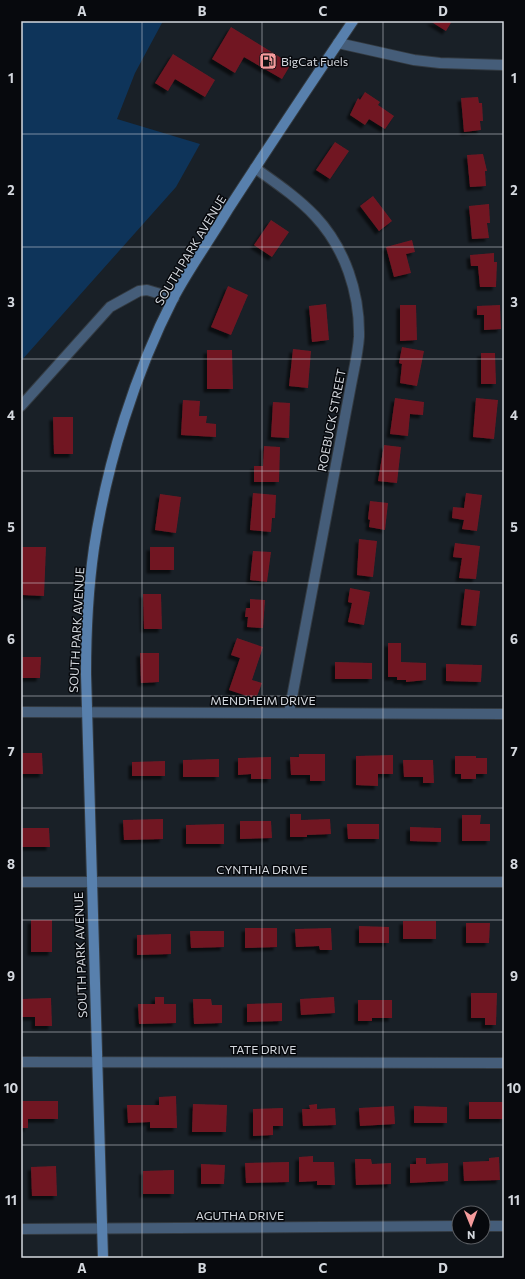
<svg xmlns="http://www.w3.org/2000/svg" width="525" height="1279" font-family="Commissioner,sans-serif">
  <defs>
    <filter id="shadow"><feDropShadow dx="-3.5" dy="3.5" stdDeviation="1" flood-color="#0009"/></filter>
  </defs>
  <rect width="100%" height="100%" fill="#192027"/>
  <path fill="#0e345a" d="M21 21H163L135 73 117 119 200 144 176 187 21 361Z"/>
  <path fill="#711924" filter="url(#shadow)" d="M430 21H452L446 31Z
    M231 27 291 64 282 79 244 57 235 73 212 59Z
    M173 54 215 80 205 97 175 79 168 91 155 83Z
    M365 92 380 102 378 105 394 116 385 129 369 119 365 125 350 115 358 98 360 100Z
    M478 97 479 103H482L483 121H480L481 130 464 132 461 98Z
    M335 142 349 151 330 179 316 170Z
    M483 154 487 171H485L486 186 470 187 467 155Z
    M373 196 392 221 379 231 360 206Z
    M489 204 490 223H487L489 238 472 239 469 206Z
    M271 220 289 232 272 257 254 245Z
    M412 240 415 252 406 254 411 273 394 277 386 247Z
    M494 253V262H497L496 287H480L478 266H471L470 255Z
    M228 286 248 295 231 335 211 327Z
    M326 304 329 340 312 342 309 306Z
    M400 305H416L417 340 400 341Z
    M500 305 501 329 484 330V315H477V306Z
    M402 347 424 351 417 386 400 383 402 364 399 363Z
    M293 349 311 351 308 388 289 386Z
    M207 350H232L233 389H207Z
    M481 353H495L496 384H481Z
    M395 398 424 402 423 415 410 414 408 436 390 434Z
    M476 398 498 400 494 439 473 437Z
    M183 400 200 401 199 416H207L206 423 216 424V437L181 435Z
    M273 402 290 403 289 438 271 437Z
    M53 417H73V454H54Z
    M384 445 401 447 397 483 378 481Z
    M264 446 280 447 279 482H254V466H263Z
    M253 493 276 495 275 518H272L271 532 250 530Z
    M466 493 482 495 477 531 462 529 464 520 452 518 453 507 464 508Z
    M160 494 181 497 176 533 155 530Z
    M370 501 388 503 385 530 369 527 370 520 368 519Z
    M359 539 377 541 373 577 357 575Z
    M455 543 480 546 476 579 459 578 462 558 453 557Z
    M21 547H46L44 596 23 595Z
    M150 547H174V570H150Z
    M253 551 271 552 267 582 250 580Z
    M350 588 370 592 364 625 348 622 352 603 348 602Z
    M465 589 480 591 476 626 461 625Z
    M143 594H161L162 629H144Z
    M250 599 265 600 263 628 247 627 248 617H245L246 608H250Z
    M237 638 263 647 252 680 262 683 256 699 229 690 240 658 231 655Z
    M388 643H401V662L426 663V680L406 682V680H397V677H388Z
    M140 653H159V682L141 683Z
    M21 657H41L40 678H21Z
    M335 662 372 663V679H335Z
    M446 664 482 665 481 682 446 681Z
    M21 753H42L43 774H21Z
    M299 754H325V781H310V775H291L290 757H299Z
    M393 755V774H378V786L356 785V756Z
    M455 756H476V758H487V774H476V779H461V774H455Z
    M271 757V779H251V774L238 775V758Z
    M219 759V777H183V760Z
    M403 760H433L434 783H423V777H404Z
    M165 761V776H132V762Z
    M290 814H301V820L330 819 331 834 307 835V837H290Z
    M462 815H481L480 824H490V841H462Z
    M163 819V839L124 840 123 820Z
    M240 821H271L272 838 240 839Z
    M224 824V844H186V825Z
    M347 824H379V839H348Z
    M410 827 441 828V842L410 841Z
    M21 828H49L50 847H21Z
    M31 920H52V952H31Z
    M403 921H436V939H403Z
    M466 923H490L489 943H466Z
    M359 926 389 927V943H359Z
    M245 928H277V947L245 948Z
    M331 928 332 950H320L319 946 296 947 295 929Z
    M190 931H224V947L191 948Z
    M171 934V954L137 955V935Z
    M471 993H497L496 1025H485V1018H471Z
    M155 997H164V1004H176V1023L139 1024 138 1004H155Z
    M334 997 335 1013 301 1015 300 999Z
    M51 998 52 1026H35V1017H21V999Z
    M193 999H211L212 1005H222V1023L194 1024Z
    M358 1000H392V1018H372V1021H358Z
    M282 1003V1021L247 1022V1004Z
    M176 1096 177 1128H150V1122L128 1123 127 1105H159V1097Z
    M21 1101H58V1119H28V1128H21Z
    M469 1102H504V1119H469Z
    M193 1104 227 1105 226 1132H192Z
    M317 1104V1109L335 1108 336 1125 303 1126 302 1109H310L309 1105Z
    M394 1106 395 1124 360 1126 359 1108Z
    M414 1106 447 1107V1123H414Z
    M283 1108V1126H273V1135L253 1136V1109Z
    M313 1156V1162H334L335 1185H317V1181L299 1182V1157Z
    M499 1157 500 1180 464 1181 463 1162 489 1161V1158Z
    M416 1158H426V1164L448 1163V1181L410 1183V1164H416Z
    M355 1159H371L372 1164 391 1163V1184L356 1185Z
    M289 1162V1182L246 1183 245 1163Z
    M201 1164 225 1165 224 1184H201Z
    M56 1166 57 1196H32L31 1167Z
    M174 1170V1194H143V1171Z"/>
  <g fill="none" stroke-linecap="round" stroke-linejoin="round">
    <defs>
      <path id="street" d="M338 43 414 60 440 63 504 65
        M255 168C276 183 297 197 315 216 345 248 360 293 359 337 358 353 354 369 351 385L289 713
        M21 406 110 307 139 291 147 290 174 298
        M21 712 504 714
        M21 882H504
        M21 1062 504 1063
        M483 1226H504
        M21 1229 459 1226"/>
      <path id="secondary" d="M103 1258 86 674C86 632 88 590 94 548 107 463 135 373 174 297 190 267 211 238 229 208 270 145 311 83 353 21"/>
    </defs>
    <use href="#street" stroke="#333a41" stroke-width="12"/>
    <use href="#secondary" stroke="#333a41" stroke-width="12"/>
    <use href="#street" stroke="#455d79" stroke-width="10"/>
    <use href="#secondary" stroke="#5880ad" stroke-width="10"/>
  </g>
  <path fill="none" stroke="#d4d8de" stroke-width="1" stroke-opacity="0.55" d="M142 21V1258M262 21V1258M383 21V1258M21 134H504M21 247H504M21 359H504M21 471H504M21 583H504M21 696H504M21 808H504M21 920H504M21 1032H504M21 1145H504"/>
  <defs>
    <symbol id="fuel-square" viewBox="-11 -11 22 22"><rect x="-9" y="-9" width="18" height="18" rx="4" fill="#f59b9c" stroke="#07090d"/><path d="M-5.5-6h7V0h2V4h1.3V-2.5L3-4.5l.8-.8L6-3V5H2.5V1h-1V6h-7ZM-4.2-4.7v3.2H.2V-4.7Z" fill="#111"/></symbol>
  </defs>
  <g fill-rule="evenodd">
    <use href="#fuel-square" x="258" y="51" width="20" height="20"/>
  </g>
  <g text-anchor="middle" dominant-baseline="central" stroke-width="3" stroke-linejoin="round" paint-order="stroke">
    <g font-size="12" fill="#d4d8de" stroke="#07090d" text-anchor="start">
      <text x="281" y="61">BigCat Fuels</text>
    </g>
    <g font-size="12" fill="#d4d8de" stroke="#07090d">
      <text transform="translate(190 250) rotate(-59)">SOUTH PARK AVENUE</text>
      <text transform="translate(331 420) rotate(-79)">ROEBUCK STREET</text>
      <text transform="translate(76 630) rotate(-87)">SOUTH PARK AVENUE</text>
      <text x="263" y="700">MENDHEIM DRIVE</text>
      <text x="262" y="869">CYNTHIA DRIVE</text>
      <text transform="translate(80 955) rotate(-92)">SOUTH PARK AVENUE</text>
      <text x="263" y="1049">TATE DRIVE</text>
      <text x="240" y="1215">AGUTHA DRIVE</text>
    </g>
  </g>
  <rect width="525" height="1279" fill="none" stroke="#07090d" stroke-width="44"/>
  <g transform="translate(471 1225) rotate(179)"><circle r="19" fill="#07090d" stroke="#595c61"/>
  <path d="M0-3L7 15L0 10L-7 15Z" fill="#f59b9c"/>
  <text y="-6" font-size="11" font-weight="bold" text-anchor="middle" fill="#d4d8de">N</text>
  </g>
  <rect x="22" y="22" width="481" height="1235" fill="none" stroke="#d4d8de" stroke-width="1.5"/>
  <g font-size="13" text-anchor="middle" font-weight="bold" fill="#d4d8de">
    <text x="82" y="16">A</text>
    <text x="202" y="16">B</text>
    <text x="323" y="16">C</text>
    <text x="443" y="16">D</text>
    <text x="11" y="83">1</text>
    <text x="514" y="83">1</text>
    <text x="11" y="195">2</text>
    <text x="514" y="195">2</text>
    <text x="11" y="307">3</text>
    <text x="514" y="307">3</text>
    <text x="11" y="420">4</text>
    <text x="514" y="420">4</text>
    <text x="11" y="532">5</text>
    <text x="514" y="532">5</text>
    <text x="11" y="644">6</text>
    <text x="514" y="644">6</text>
    <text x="11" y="756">7</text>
    <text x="514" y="756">7</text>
    <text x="11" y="869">8</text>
    <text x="514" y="869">8</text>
    <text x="11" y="981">9</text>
    <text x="514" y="981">9</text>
    <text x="11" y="1093">10</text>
    <text x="514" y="1093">10</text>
    <text x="11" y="1205">11</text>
    <text x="514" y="1205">11</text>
    <text x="82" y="1273">A</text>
    <text x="202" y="1273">B</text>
    <text x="323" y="1273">C</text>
    <text x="443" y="1273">D</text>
  </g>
</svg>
